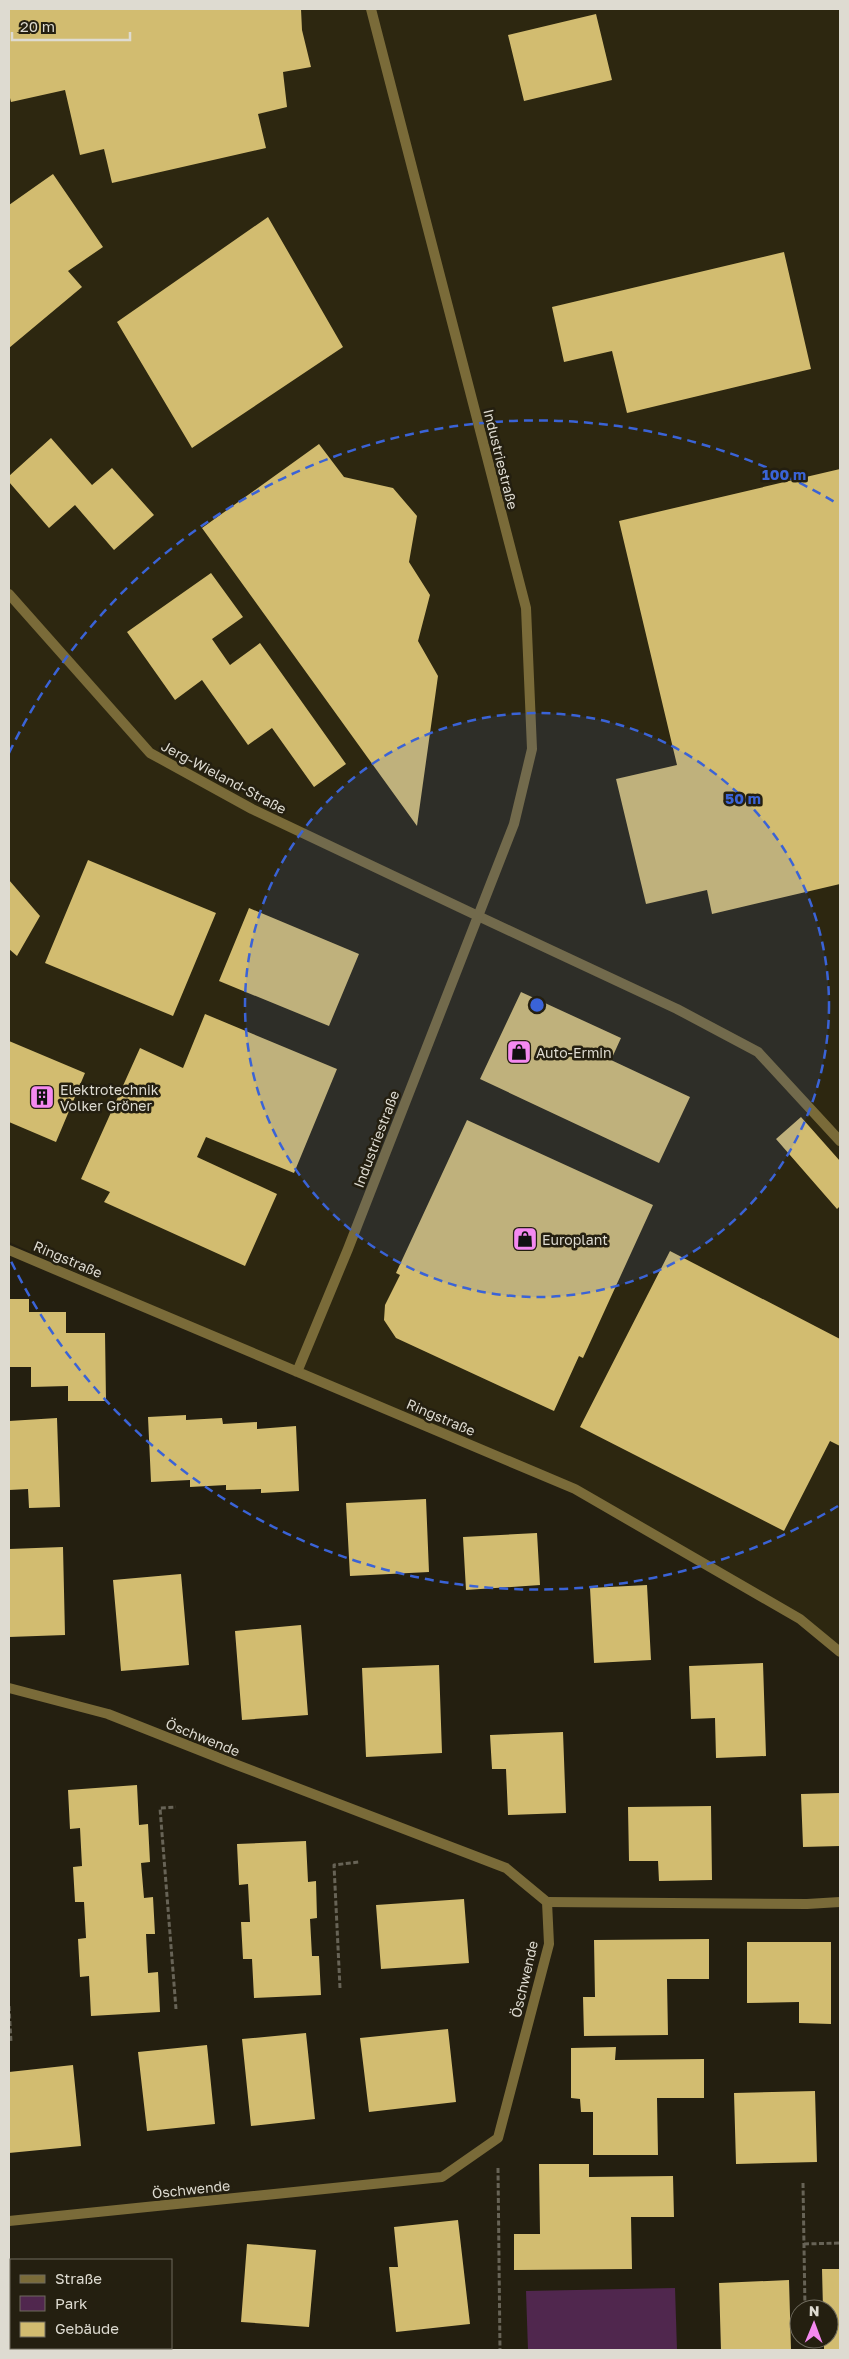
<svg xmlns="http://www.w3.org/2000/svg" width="849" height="2359" font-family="'Golos Text',sans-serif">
  <rect width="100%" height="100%" fill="#241f10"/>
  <path fill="#2d2710" d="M9 9H840V1652L800 1619 575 1489 297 1372 9 1242Z"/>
  <path fill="#50274e" d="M675 2288 677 2350H528L526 2291Z"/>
  <path fill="#d2bc70" d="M9 9H301L302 30 311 67 283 72 287 107 258 114 266 148 112 183 104 149 80 155 65 90 11 102 9 94Z
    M596 14 612 80 524 101 508 35Z
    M53 174 103 247 68 271 82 287 9 348V205Z
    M268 217 343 347 192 448 117 322Z
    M784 252 811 369 627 413 612 351 564 362 552 307Z
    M51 438 92 485 112 468 154 515 114 550 75 505 49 528 9 482V476Z
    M319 444 344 477 393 488 417 516 409 562 430 595 418 641 438 676 417 826 202 528Z
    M840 469V884L712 914 707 890 646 904 616 779 677 765 619 521Z
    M211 573 243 617 212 639 230 665 260 643 346 764 314 787 272 728 248 745 202 680 175 700 127 632Z
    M88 860 216 913 173 1016 45 963Z
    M9 880 40 916 17 956 9 949Z
    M249 908 359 954 329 1026 219 981Z
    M521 992 621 1038 611 1060 690 1097 659 1163 480 1079Z
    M205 1014 337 1069 294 1173 206 1137 197 1157 277 1194 245 1266 104 1202 110 1192 81 1179 140 1048 183 1068Z
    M9 1041 85 1073 56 1142 9 1122Z
    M801 1117 840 1161V1206L837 1209 776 1139Z
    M467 1120 653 1205 583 1358 579 1356 554 1411 396 1338 384 1320 385 1305 400 1275 396 1273Z
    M670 1251 840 1339V1446L830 1441 784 1531 580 1427Z
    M9 1299H29V1312H66V1333H105L106 1401H68V1386L31 1387V1367H9Z
    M186 1415V1420L222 1418 223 1424 257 1422V1429L296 1426 299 1491 261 1493V1489L226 1490V1485L190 1487V1480L151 1482 148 1417Z
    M57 1418 60 1507 29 1508 28 1489 9 1490V1421Z
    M426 1499 429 1572 350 1576 346 1503Z
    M537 1533 540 1585 466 1590 463 1537Z
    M63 1547 65 1635 9 1637V1549Z
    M181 1574 189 1665 121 1671 113 1580Z
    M647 1585 651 1660 594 1663 590 1588Z
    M301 1625 308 1715 242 1720 235 1631Z
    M763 1663 766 1756 716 1758 715 1718 691 1719 689 1666Z
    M439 1665 442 1753 366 1757 362 1668Z
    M563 1732 566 1813 508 1815 506 1769H492L490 1735Z
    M137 1785 139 1825 148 1824 150 1862 141 1863 144 1898 153 1897 155 1934H146L148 1973 158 1972 160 2012 91 2016 89 1976 80 1977 78 1939 86 1938 84 1902H75L73 1867 82 1866 80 1828 70 1829 68 1790Z
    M840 1793V1846L803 1847 801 1794Z
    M711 1806 712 1880 659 1881 658 1861H629L628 1807Z
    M306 1841 308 1882 316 1881 317 1918 310 1919 312 1956H319L321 1995 254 1998 252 1959H243L241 1922H250L248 1884 239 1885 237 1844Z
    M464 1899 469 1963 381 1969 376 1905Z
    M709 1939V1979H667L668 2035 584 2036 583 1997H595L594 1940Z
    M747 1942H831V2024L799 2023V2002L747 2003Z
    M448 2029 456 2102 369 2112 360 2038Z
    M306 2033 315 2119 251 2126 242 2039Z
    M207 2045 215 2124 147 2131 138 2052Z
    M616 2047 615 2060 704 2059V2098H657L658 2155H593V2112H581L580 2099 571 2098V2048Z
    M73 2065 81 2146 9 2153V2072Z
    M815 2091 817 2162 736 2164 734 2093Z
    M539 2164H589V2177L673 2176 674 2217H631L632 2269 514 2270V2234H540Z
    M458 2220 470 2324 396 2332 389 2267H398L394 2227Z
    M247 2244 316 2250 309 2327 241 2322Z
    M822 2269H840V2350H824V2339H829V2309H823Z
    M789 2280 791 2350H721L719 2283Z
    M9 2287H11V2348H60V2350H9Z"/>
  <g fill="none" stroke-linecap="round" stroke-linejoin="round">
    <path stroke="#676356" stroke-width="3" stroke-dasharray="5 2.5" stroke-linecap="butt" d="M340 1988 334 1865 359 1862
      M9 2006 11 2042
      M176 2009 160 1808 176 1807
      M498 2168 500 2350
      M803 2183 805 2309
      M804 2244 840 2243"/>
    <path stroke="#7a6b39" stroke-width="10" d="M478 916 677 1009 758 1052 840 1141
      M547 1902 807 1904 840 1902"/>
    <path stroke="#7a6b39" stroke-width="10" d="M9 594 150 753 252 809 478 916
      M9 1250 575 1489 800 1619 840 1652
      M297 1372 348 1249 514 824 532 749 526 608 371 9
      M9 1688 108 1714 232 1763 506 1868 547 1902 549 1944 498 2138 442 2177 9 2221"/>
  </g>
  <circle cx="537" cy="1005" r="292" fill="#3a63d7" fill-opacity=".12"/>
  <g fill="none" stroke="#3a63d7" stroke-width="2.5" stroke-dasharray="9 6">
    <circle cx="537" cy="1005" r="292"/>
    <path d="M838 1506A585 585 0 0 1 9 1257M9 753A585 585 0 0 1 838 504"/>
  </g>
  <defs>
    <symbol id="shop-square" viewBox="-11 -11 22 22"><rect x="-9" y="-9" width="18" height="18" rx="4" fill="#f489f0" stroke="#241f10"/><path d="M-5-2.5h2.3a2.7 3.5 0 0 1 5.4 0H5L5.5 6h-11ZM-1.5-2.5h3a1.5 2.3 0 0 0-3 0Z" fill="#111"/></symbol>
    <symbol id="building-square" viewBox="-11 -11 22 22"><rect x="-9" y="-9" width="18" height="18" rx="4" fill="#f489f0" stroke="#241f10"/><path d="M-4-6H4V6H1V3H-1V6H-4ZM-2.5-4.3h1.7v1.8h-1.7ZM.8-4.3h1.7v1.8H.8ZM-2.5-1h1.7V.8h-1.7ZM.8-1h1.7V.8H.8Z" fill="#111"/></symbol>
  </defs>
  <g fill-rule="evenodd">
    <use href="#shop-square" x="505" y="1038" width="28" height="28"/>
    <use href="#building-square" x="28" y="1083" width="28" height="28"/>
    <use href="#shop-square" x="511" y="1225" width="28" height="28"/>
  </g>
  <g text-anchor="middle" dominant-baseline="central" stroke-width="5" stroke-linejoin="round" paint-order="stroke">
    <g font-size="14" fill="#dedbd1" stroke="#241f10">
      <text transform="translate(501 459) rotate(76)">Industriestraße</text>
      <text transform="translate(224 777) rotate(28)">Jerg-Wieland-Straße</text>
      <text transform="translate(376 1139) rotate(-69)">Industriestraße</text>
      <text transform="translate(68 1259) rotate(23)">Ringstraße</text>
      <text transform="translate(441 1417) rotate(23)">Ringstraße</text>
      <text transform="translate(203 1737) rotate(22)">Öschwende</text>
      <text transform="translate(524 1979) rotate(-77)">Öschwende</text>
      <text transform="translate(191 2189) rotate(-6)">Öschwende</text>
    </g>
    <g font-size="14" fill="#dedbd1" stroke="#241f10" text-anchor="start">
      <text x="536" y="1052">Auto-Ermin</text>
      <text x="60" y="1089">Elektrotechnik<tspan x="60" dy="16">Volker Gröner</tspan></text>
      <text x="542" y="1239">Europlant</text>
    </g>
  </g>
  <circle cx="537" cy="1005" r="8" fill="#3a63d7" stroke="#241f10" stroke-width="2.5"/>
  <g font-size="15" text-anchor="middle" font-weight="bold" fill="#3a63d7" stroke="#241f10" stroke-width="5" stroke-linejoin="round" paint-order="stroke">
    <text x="784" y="480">100 m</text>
    <text x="743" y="804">50 m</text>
  </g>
  <rect width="849" height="2359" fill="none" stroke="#dedbd1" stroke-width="20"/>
  <rect x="10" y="2259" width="162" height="90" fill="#241f10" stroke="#6e6a5d"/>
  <rect x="20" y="2275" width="25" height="8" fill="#7a6b39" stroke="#6e6a5d"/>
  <text x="55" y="2284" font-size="15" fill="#dedbd1">Straße</text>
  <rect x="20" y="2296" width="25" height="15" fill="#50274e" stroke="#6e6a5d"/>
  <text x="55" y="2309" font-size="15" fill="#dedbd1">Park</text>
  <rect x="20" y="2322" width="25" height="15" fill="#d2bc70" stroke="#6e6a5d"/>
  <text x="55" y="2334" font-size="15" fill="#dedbd1">Gebäude</text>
  <g transform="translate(814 2324) rotate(1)"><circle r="24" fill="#241f10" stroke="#6e6a5d"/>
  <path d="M0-4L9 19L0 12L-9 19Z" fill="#f489f0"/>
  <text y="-8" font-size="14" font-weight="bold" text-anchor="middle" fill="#dedbd1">N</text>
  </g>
  <path d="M12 32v8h118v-8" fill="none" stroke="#dedbd1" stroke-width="2.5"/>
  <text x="20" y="32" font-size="15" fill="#dedbd1" stroke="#241f10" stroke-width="4" paint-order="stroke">20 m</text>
</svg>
